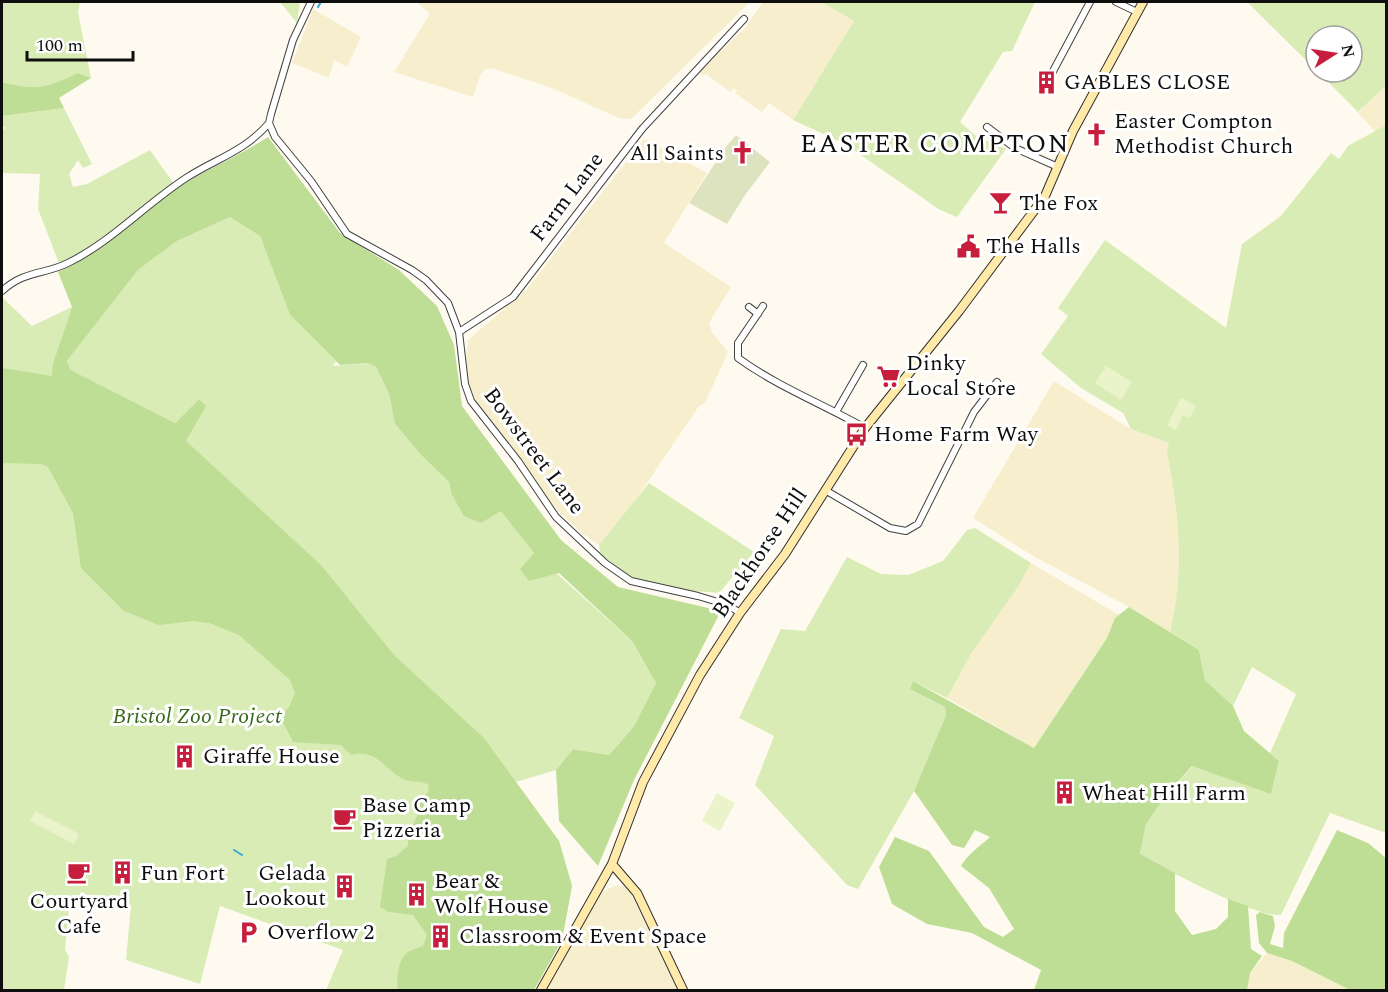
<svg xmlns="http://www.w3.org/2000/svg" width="1388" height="992" font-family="Spectral,serif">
  <rect width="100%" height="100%" fill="#fffaef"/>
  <path fill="#f7eecd" d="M417 2H750L631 119 619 118 552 88 491 68 484 70 480 76 473 97 394 72 430 14Z
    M763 2H821L854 21 793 120 769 103 762 112 735 93 737 91 734 88 730 92 706 74 704 76 698 72 745 28Z
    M313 9 361 37 347 67 334 60 329 78 292 63Z
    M1386 86V125L1375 131 1358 113Z
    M644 139 707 173 664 243 731 287 709 323 712 332 728 352 705 403 699 406 632 505 599 545 578 530 542 494 519 457 478 406 469 387 465 367 468 340 527 289Z
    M1054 381 1131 429 1169 443 1179 519 1180 554 1176 608 1170 632 1129 607 1033 556 973 518Z
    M1031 563 1119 615 1115 618 1107 638 1034 748 947 698 972 652 1018 587Z
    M618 885 628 888 678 990H546L603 891Z
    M1267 953 1292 961 1350 990H1247L1250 973Z"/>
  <path fill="#d9ecb6" d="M2 2H80L78 12 91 78 78 73C45 88 38 91 2 82Z
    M280 2H300L297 23Z
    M821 2H1035L1012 51 1003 52 960 122 976 136 1006 149 957 217 940 210 845 144 793 120 854 21Z
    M1247 2H1386V86L1358 112 1318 72H1352V36H1316V70Z
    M64 108 92 164 83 168 78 160 69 174 73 187 87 184 150 150 174 184 76 256 59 263 38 209 40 174 2 173V131L6 127 2 128V116Z
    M1386 125V833L1330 813 1281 915C1253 917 1168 870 1140 855L1146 824 1167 794 1193 766 1271 793 1279 761 1270 753 1296 694 1252 667 1233 706 1205 680 1199 650 1170 632C1185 572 1179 512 1167 452L1169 443 1131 429 1123 413 1081 388 1041 354 1068 316 1058 308 1105 240 1226 328 1242 244 1281 216 1331 153 1339 159 1348 146Z
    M230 217 260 236 290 315 336 361 333 366 369 363 376 367 389 394 395 424 423 457 449 482 451 493 501 510 534 553 632 641 656 683 634 726 609 755 573 749 556 770 516 782 559 841 572 886 562 940 534 990H326L343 950 220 906 200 984 126 960 131 905 69 909 65 950 69 957 64 990H2V297L32 326 72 307 53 363 185 441 205 406 199 399 175 423 71 370 67 361 138 270 177 241Z
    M649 483 754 552 719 593 683 590 632 578 600 554 599 545Z
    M975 528 1031 563 1018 587 972 652 947 698 913 681 910 689 945 707 946 715 914 791 858 889 847 885 755 785 774 736 739 718 781 629 805 631 847 557 881 574 908 575 943 561 967 530Z"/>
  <path fill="#bfde95" d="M78 73 91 78 59 98 64 108 2 116V82C38 91 45 88 78 73Z
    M268 137 340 233 399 270 437 306 454 345 462 406 561 540 618 587 721 611 634 780 598 866 559 821 556 770 573 749 609 755 634 726 656 683 632 641 559 573 529 581 520 569 534 553 501 511 481 523 464 516 451 493 449 482 423 457 395 424 389 394 376 367 368 363 340 365 290 315 260 236 230 217 177 241 138 270 67 361 71 370 175 423 199 399 206 406 186 441 321 565 394 655 484 738 559 841 572 886 562 940 534 990H398C396 980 398 956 410 951 414 949 419 948 423 946L427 935 413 915 389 912 380 907 387 859 396 856 408 846C406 828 421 819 419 802L428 792 429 785C421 780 414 783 406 780 386 773 379 748 351 755L341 745 293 742 284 724 278 719 289 707 295 693 290 680 239 635 209 623 193 621 159 625 124 611 81 568 73 513 48 467 41 464 2 463V368L52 376 53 363 72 307 58 272C107 252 142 208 187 182 214 166 242 154 268 137Z
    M1129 607 1199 650 1205 680 1233 706 1244 731 1279 761 1271 794 1192 766 1167 794 1146 824 1140 854 1175 873V911L1192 935 1216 929 1228 917V899L1248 906 1251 949 1262 956 1250 973 1247 990H1034L1041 970 972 933 927 924 892 904 879 867 895 837 929 851 984 927 1003 937 1014 929 989 888 961 866C967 855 980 846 990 837L975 830 964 848 952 845 914 791 946 715 945 707 910 689 913 681 1034 748 1107 638 1115 618Z
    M1337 830 1368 843 1386 858V990H1350L1292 961 1267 953 1259 943 1256 915 1260 912 1273 916 1275 926 1270 944 1283 948 1284 933Z"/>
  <path fill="#dce3be" d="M736 135 770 162 745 195 727 224 689 203 725 148Z"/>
  <path fill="#eaf3c9" d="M1106 366 1132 382 1121 400 1095 383Z
    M1181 398 1196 406 1190 418 1183 415 1176 430 1167 425Z
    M717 793 735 803 720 831 702 821Z
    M35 811 79 834 74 844 30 821Z"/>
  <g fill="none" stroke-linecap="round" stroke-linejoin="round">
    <path stroke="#33aad5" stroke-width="2" d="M318 7 321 2
      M234 850 242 855"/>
    <defs>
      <path id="street" d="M311 2 293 40 271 114 269 123 275 137 311 181 347 234 412 270 426 280 448 303 459 332 465 384 471 401 518 461 556 517 605 563 631 581 698 596 728 605 740 613
        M1116 2 1137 12
        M1051 75 1090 2
        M987 127 1015 148 1058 167
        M2 291C25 270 44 275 68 263 111 242 146 204 186 178 217 158 244 152 269 123
        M763 306 738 343V358C778 387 823 404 865 428
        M749 307 758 314
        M459 332 513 297 642 129 744 19
        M836 412 863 365
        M825 490 890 528 906 531 918 524 974 412 997 382"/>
      <path id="secondary" d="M612 864 637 893 683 990
        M541 990 612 864 643 782 700 675 740 613 785 554 865 428 959 311 1045 196 1073 131 1143 2"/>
    </defs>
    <use href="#street" stroke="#414141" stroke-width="8"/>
    <use href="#secondary" stroke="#303030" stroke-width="10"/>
    <use href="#street" stroke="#fff" stroke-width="6"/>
    <use href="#secondary" stroke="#ffeaaa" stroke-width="8"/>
  </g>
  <defs>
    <symbol id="building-bare" viewBox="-9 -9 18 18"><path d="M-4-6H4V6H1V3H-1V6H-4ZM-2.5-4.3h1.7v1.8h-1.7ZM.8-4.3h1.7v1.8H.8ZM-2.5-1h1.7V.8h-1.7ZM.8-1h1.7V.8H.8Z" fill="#c71e3d" stroke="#fff" stroke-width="2.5" paint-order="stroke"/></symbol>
    <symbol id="church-bare" viewBox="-9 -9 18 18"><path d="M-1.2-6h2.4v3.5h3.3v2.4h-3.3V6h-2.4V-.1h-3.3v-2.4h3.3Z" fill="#c71e3d" stroke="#fff" stroke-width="2.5" paint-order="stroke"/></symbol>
    <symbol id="bar-bare" viewBox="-9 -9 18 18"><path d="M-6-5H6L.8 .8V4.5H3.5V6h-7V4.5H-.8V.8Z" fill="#c71e3d" stroke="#fff" stroke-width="2.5" paint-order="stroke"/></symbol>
    <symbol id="civic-bare" viewBox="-9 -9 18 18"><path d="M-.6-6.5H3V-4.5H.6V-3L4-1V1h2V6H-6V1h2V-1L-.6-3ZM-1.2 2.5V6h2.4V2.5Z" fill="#c71e3d" stroke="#fff" stroke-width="2.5" paint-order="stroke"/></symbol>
    <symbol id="supermarket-bare" viewBox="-9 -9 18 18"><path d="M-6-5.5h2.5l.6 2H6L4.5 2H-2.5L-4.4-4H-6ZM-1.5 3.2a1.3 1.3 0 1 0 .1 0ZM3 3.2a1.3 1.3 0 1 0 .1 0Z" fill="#c71e3d" stroke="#fff" stroke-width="2.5" paint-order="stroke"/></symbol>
    <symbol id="bus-bare" viewBox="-9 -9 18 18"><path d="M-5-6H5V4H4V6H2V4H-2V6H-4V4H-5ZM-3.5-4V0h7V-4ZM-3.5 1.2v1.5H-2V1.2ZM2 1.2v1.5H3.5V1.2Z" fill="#c71e3d" stroke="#fff" stroke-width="2.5" paint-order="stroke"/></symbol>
    <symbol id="cafe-bare" viewBox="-9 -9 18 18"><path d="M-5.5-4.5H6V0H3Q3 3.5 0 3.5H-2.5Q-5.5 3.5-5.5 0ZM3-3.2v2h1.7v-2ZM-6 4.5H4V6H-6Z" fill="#c71e3d" stroke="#fff" stroke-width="2.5" paint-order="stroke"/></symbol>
    <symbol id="parking-bare" viewBox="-9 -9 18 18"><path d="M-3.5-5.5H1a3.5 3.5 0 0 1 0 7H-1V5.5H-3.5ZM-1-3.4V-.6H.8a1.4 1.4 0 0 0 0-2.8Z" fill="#c71e3d" stroke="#fff" stroke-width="2.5" paint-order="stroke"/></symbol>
  </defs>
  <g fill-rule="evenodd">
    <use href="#building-bare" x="1030" y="66" width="33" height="33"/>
    <use href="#church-bare" x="1080" y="118" width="33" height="33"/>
    <use href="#church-bare" x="726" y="136" width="33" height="33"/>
    <use href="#bar-bare" x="984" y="186" width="33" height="33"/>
    <use href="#civic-bare" x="952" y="230" width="33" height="33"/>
    <use href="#supermarket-bare" x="872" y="360" width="33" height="33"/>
    <use href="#bus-bare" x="840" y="418" width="33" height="33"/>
    <use href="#building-bare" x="168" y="740" width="33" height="33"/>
    <use href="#building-bare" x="1048" y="776" width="33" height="33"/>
    <use href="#cafe-bare" x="328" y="802" width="33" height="33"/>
    <use href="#cafe-bare" x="62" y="856" width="33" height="33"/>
    <use href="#building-bare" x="106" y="856" width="33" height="33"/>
    <use href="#building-bare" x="328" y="870" width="33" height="33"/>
    <use href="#building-bare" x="400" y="878" width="33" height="33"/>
    <use href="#parking-bare" x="232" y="916" width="33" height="33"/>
    <use href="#building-bare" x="424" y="920" width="33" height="33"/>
  </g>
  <g text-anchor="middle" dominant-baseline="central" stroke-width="6" stroke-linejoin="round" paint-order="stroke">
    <g font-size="22" fill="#0e0e0e" stroke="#fff" text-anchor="start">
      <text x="1064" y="82">GABLES CLOSE</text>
      <text x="1114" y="121">Easter Compton<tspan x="1114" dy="25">Methodist Church</tspan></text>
      <text x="724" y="153" text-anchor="end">All Saints</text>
      <text x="1019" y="203">The Fox</text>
      <text x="986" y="246">The Halls</text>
      <text x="906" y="363">Dinky<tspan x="906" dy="25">Local Store</tspan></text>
      <text x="874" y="434">Home Farm Way</text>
      <text x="203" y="756">Giraffe House</text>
      <text x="1082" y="793">Wheat Hill Farm</text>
      <text x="362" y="805">Base Camp<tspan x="362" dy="25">Pizzeria</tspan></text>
      <text x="140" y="873">Fun Fort</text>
      <text x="326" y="873" text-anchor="end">Gelada<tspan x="326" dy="25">Lookout</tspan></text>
      <text x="434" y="881">Bear &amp;<tspan x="434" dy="25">Wolf House</tspan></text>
      <text x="79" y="901" text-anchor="middle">Courtyard<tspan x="79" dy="25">Cafe</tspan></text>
      <text x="267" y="932">Overflow 2</text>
      <text x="459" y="936">Classroom &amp; Event Space</text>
    </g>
    <g font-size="22" fill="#0e0e0e" stroke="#fff">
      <text transform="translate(567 197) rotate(-53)">Farm Lane</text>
      <text transform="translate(534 451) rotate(53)">Bowstreet Lane</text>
      <text transform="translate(760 553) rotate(-56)">Blackhorse Hill</text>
    </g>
    <g font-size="22" font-style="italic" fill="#366a1a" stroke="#fff">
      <text x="197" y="716">Bristol Zoo Project</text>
    </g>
    <g font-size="26" letter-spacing="1.5" fill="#0e0e0e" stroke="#fff">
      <text x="935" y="144">EASTER COMPTON</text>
    </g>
  </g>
  <rect width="1388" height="992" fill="none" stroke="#0e0e0e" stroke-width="6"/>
  <g transform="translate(1334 54) rotate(78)"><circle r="28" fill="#ffffff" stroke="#9f9f9f" stroke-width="1.5"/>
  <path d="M0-4.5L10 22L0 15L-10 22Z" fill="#c71e3d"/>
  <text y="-9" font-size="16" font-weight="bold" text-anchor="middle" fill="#0e0e0e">N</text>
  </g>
  <path d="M27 51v9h106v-9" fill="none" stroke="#0e0e0e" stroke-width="3"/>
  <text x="36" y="51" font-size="18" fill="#0e0e0e" stroke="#ffffff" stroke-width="4.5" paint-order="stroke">100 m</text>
</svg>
